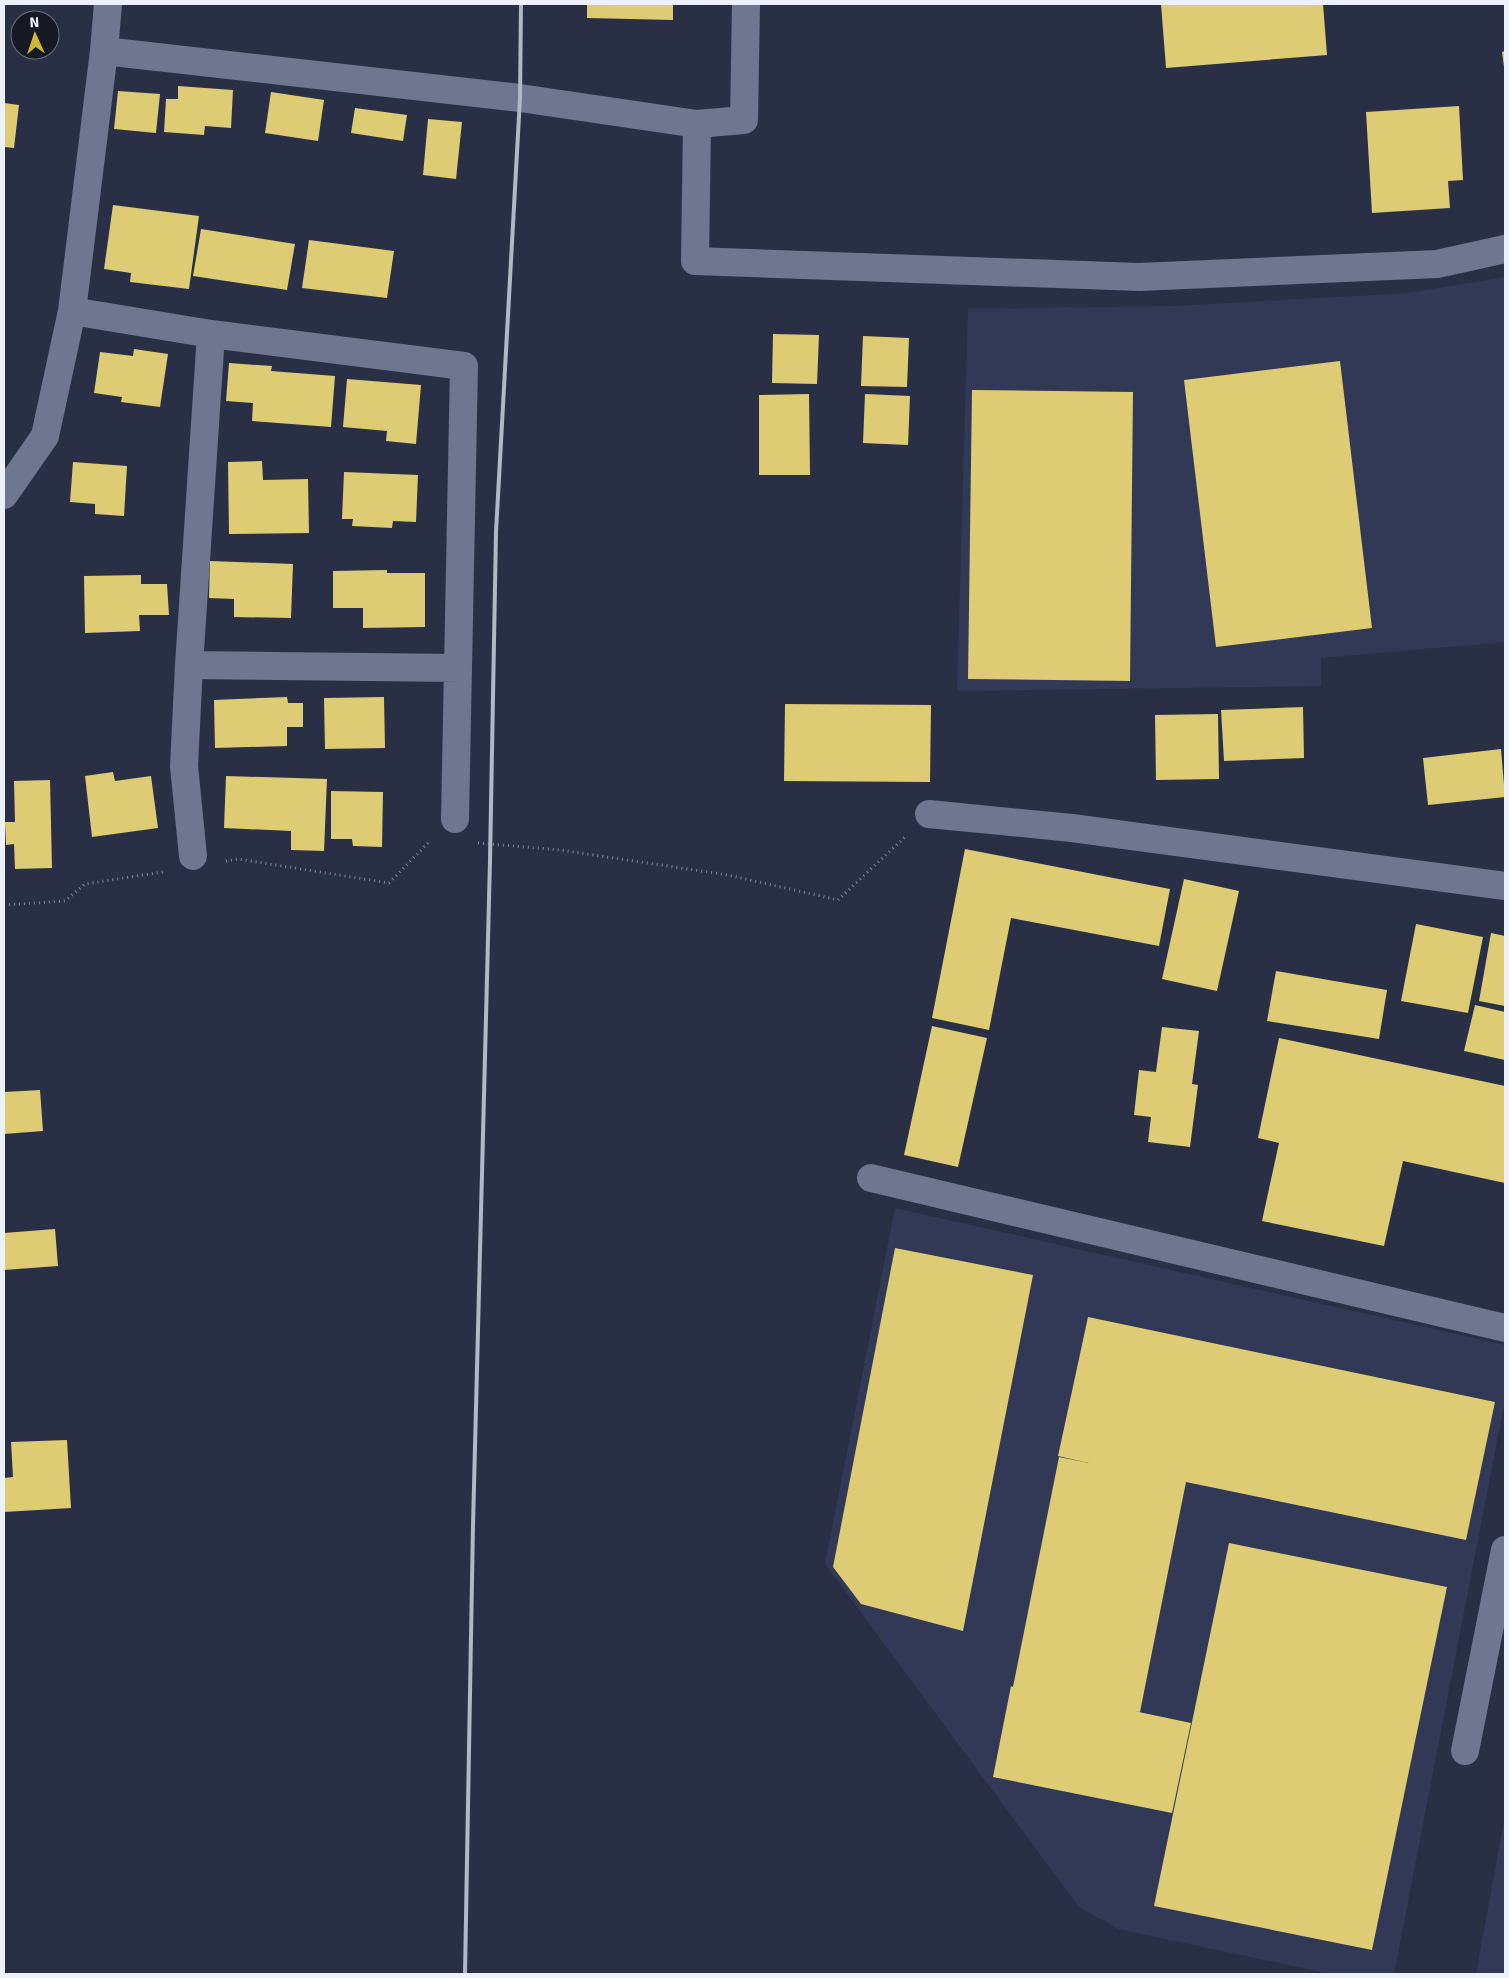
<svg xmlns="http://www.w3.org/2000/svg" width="1509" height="1978" font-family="Signika,sans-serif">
  <rect width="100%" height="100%" fill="#293046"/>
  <path fill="#313956" d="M1505 277V642L1321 658V686L957 691 968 309 1177 306 1407 293Z
    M895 1208 1505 1345V1400L1394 1974H1331L1118 1929 1079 1907 825 1564Z
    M1505 1815V1974H1476Z"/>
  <path fill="#decc74" d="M587 4H673V20L587 18Z
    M1161 4H1323L1327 55 1166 68Z
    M1505 51V67H1504L1502 52Z
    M178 86 233 90 231 128 205 126 204 135 164 132 166 99H178Z
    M118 91 160 94 156 133 114 129Z
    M271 92 324 100 318 141 265 133Z
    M4 103 19 105 14 148 4 147Z
    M1459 106 1463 180 1448 181 1450 208 1372 213 1366 112Z
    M355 108 407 115 403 141 351 133Z
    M428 119 462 122 456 179 423 175Z
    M113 205 199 216 189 289 130 282 131 273 104 269Z
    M201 229 295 244 287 290 193 276Z
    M309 240 394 251 387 298 302 288Z
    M773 334 819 335 817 384 772 383Z
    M863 336 909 338 907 387 861 386Z
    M134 349 168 354 160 407 121 402 122 397 94 393 100 352 133 356Z
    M1340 361 1372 628 1216 647 1184 380Z
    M229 363 272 366 271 371 335 376 331 427 252 421 253 403 226 401Z
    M347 379 421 385 416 444 386 441 387 431 343 427Z
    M972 390 1133 392 1130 681 968 679Z
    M809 394 810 475H759V395Z
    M865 394 910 396 908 445 863 443Z
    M262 461 263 480 308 479 309 533 229 534 228 462Z
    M73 462 127 466 124 516 95 514V504L70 502Z
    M344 472 418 475 416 522 393 521 392 528 352 526 353 519H342Z
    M210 561 293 564 291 618 234 617V599L209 598Z
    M387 570V573H425V627L363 628V608H333V571Z
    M141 575V584H167L169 615H139L140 631 85 633 84 576Z
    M287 697 288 703H303V727H287V746L215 748 214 700Z
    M384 697 385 748 325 749 324 698Z
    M785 704 931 705 930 782 784 781Z
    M1303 707 1304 758 1224 761 1221 710Z
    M1218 714 1219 779 1156 780 1155 715Z
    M1501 749 1505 797 1428 805 1423 758Z
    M113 772 115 781 151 776 158 828 92 837 85 776Z
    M226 776 327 779 324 851 291 850V831L224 828Z
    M50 780 52 868 15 869 14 844 6 845 5 822H15L14 781Z
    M331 791 383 792 382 847 353 846 352 839H331Z
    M965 849 1170 889 1159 946 1011 918 989 1030 932 1018Z
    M1184 879 1239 891 1217 991 1162 979Z
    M1416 924 1483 937 1468 1013 1401 1001Z
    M1491 933 1505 936V1006L1479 1001Z
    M1276 971 1387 990 1379 1039 1267 1021Z
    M1475 1005 1505 1012V1060L1464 1051Z
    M932 1026 987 1038 958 1167 904 1155Z
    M1162 1027 1199 1031 1192 1084 1198 1085 1190 1147 1148 1142 1151 1117 1134 1115 1139 1070 1156 1072Z
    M1279 1038 1505 1086V1183L1403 1161 1384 1246 1262 1221 1279 1143 1258 1138Z
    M40 1090 43 1131 4 1134V1092Z
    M55 1229 58 1266 4 1270V1233Z
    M895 1248 1033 1275 963 1631 861 1604 833 1567Z
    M1088 1317 1495 1402 1466 1540 1186 1482 1140 1712 1134 1711 1191 1723 1172 1813 993 1777 1011 1686 1013 1687 1059 1457 1089 1463 1058 1456Z
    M67 1440 71 1508 4 1512V1478L13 1477 11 1442Z
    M1229 1543 1447 1587 1372 1950 1154 1906Z"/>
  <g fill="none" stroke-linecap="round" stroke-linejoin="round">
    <path stroke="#7e8495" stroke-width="3" stroke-dasharray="1 4" stroke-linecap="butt" d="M478 843 560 850 728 875 838 900 906 836
      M226 861 238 859 389 883 430 841
      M4 905 65 901 85 884 163 872"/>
    <path stroke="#6e7690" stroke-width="28" d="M104 51 520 98 697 124 744 120 746 4
      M697 124 695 261 1139 277 1437 264 1505 249
      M72 311 211 334 464 366 455 819
      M211 334 189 665 458 668
      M4 495 45 436 72 311 104 51 108 4
      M189 665 184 766 193 856
      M929 814 1072 828 1505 886
      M871 1178 1505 1328
      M1465 1751 1505 1550"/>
    <path stroke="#b1b7c5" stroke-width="4" d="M465 1974 473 1525 490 861 496 532 520 98 521 4"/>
  </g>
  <rect width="1509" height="1978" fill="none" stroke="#ecf1fc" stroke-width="10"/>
  <g transform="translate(35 35) rotate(357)"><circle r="24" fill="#161923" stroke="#6c6f7a"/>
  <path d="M0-4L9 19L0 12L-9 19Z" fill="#d1b736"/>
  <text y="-8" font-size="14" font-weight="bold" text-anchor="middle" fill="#ecf1fc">N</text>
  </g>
</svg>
